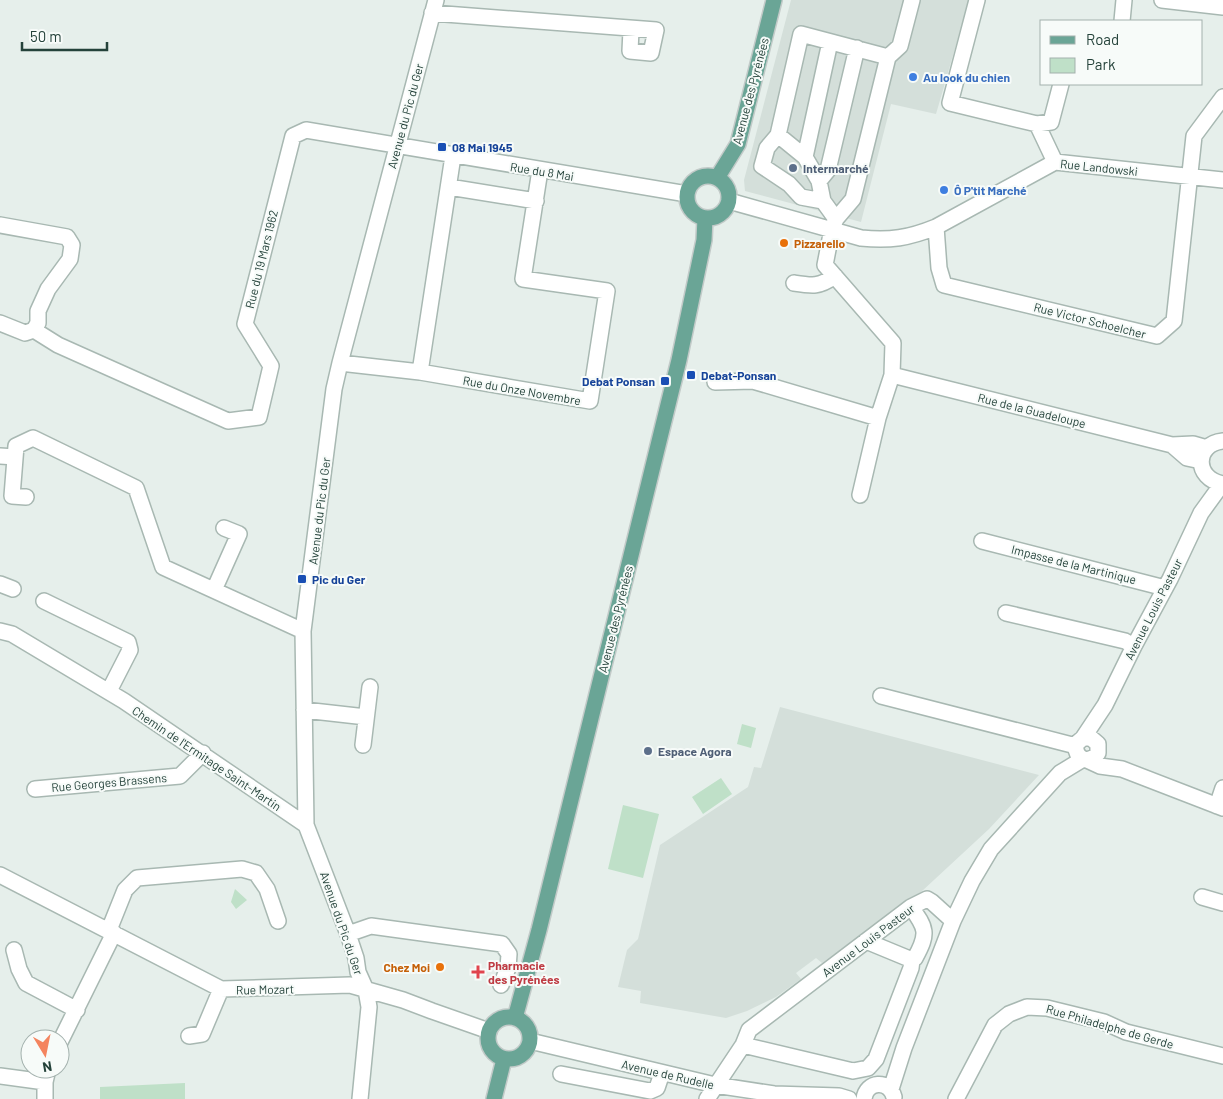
<svg xmlns="http://www.w3.org/2000/svg" width="1223" height="1099" font-family="Barlow,sans-serif">
  <rect width="100%" height="100%" fill="#e6efeb"/>
  <path fill="#d4dfda" d="M791 0H969L936 114 891 104 861 222 745 191 744 180Z
    M780 707 1039 775 989 829 921 892 822 963 816 958 796 973 801 979 776 997 747 1011 726 1018 640 1003 641 991 618 987 627 950 638 939 660 845 748 787 754 767 761 768Z"/>
  <path fill="#bfe0c8" d="M742 724 756 728 751 748 737 744Z
    M721 778 732 794 703 814 692 797Z
    M623 805 659 814 643 878 608 869Z
    M235 889 247 900 236 909 231 902Z
    M185 1083V1099H100V1087Z"/>
  <g fill="none" stroke-linecap="round" stroke-linejoin="round">
    <defs>
      <path id="minor" d="M912 0 900 46 888 57 853 199 836 219 832 229 825 265 893 343 892 375 1172 445 1193 444 1207 448
        M977 0 950 103 1037 124 1051 122 1061 84
        M1162 0 1223 7
        M432 13 656 30 651 53 630 51 631 30
        M1122 21 1124 0
        M1037 124 1055 162
        M778 135 767 148 762 166 789 184 801 197 823 201
        M805 157 830 42
        M819 181 828 170 857 48
        M449 187 536 201
        M729 201 861 238C890 241 909 238 936 227L1055 162 1223 180
        M836 219 823 201 819 181 805 157 778 135 801 34 888 57
        M0 225 67 237 72 245 70 259 48 289 38 311V323L34 330 25 333 0 323
        M936 227 939 268 944 285 1157 336 1174 321 1194 136 1223 97
        M794 283C813 286 819 287 835 276
        M34 330 58 345 228 421 259 417 271 366 245 324 293 136 306 130 687 194
        M340 363 420 372 590 401 607 291 523 279 540 170
        M420 372 453 156
        M715 382 753 381 878 418
        M1223 441C1194 444 1194 479 1223 484
        M1172 445 1187 458 1201 461
        M0 456 15 457
        M860 495 878 418 892 375
        M26 497 12 496 16 446 33 438 136 488 163 567 303 631
        M982 541 1165 588
        M0 584 13 589
        M214 590 239 534 224 528
        M44 601 128 642 130 650 109 691
        M1006 613 1125 641 1134 646
        M0 631 12 634 124 701 306 825
        M881 696 1076 746
        M304 710 366 717
        M1083 738H1091L1098 744V753C1089 765 1074 759 1076 744L1083 738 1105 705 1134 646 1170 579 1201 513 1222 484
        M363 745 370 687
        M1087 760 1100 766 1122 769 1223 808
        M35 789 180 776 203 753
        M1217 806 1223 788
        M0 875 221 989 350 985 403 1000 432 1011 489 1031
        M1202 897 1223 903
        M109 930 125 890 137 878 242 869 256 873 267 889 278 921
        M348 934 371 926 502 944 509 954 508 968 501 985
        M866 941 912 960 915 958C929 933 926 928 911 907
        M14 950 19 969 26 983 77 1010
        M189 1036 202 1034 221 989
        M530 1041 715 1085 774 1094 839 1096 849 1099
        M60 1042 114 933
        M743 1045 853 1071 868 1068 876 1059 911 968 912 960
        M561 1074 650 1091 657 1088 662 1073
        M0 1076 45 1082
        M891 1089 904 1048 953 921 972 881 991 849 1060 773 1083 759
        M45 1099V1082L48 1069
        M360 1099 369 1007 366 990 358 972 356 958 348 934 306 825 303 631 334 389 340 363 436 0
        M707 1099 743 1045 749 1030 911 907 927 899 932 902 953 921
        M864 1099C866 1081 889 1079 894 1097
        M956 1099 995 1025 1009 1014 1027 1007 1047 1008 1104 1022 1126 1032 1223 1056"/>
      <path id="major" d="M687 197a21 21 0 1 1 42 0a21 21 0 1 1-42 0Z
        M717 178 738 144 774 0
        M488 1038a21 21 0 1 1 42 0a21 21 0 1 1-42 0Z
        M515 1018 539 930 679 360 704 240 705 218
        M494 1099 504 1059"/>
    </defs>
    <use href="#minor" stroke="#a8b8b2" stroke-width="18"/>
    <use href="#major" stroke="#c2cac8" stroke-width="18"/>
    <use href="#minor" stroke="#fff" stroke-width="15"/>
    <use href="#major" stroke="#6aa596" stroke-width="15"/>
  </g>
  <g fill="#3f7fe0" stroke="#f7fbf9" stroke-width="2">
    <circle cx="913" cy="77" r="5"/>
    <circle cx="944" cy="190" r="5"/>
  </g>
  <g fill="#1a4fb4" stroke="#f7fbf9" stroke-width="2">
    <rect x="437" y="142" width="10" height="10" rx="2.5"/>
    <rect x="686" y="370" width="10" height="10" rx="2.5"/>
    <rect x="660" y="376" width="10" height="10" rx="2.5"/>
    <rect x="297" y="574" width="10" height="10" rx="2.5"/>
  </g>
  <g fill="#5c6f8a" stroke="#f7fbf9" stroke-width="2">
    <circle cx="793" cy="168" r="5"/>
    <circle cx="648" cy="751" r="5"/>
  </g>
  <g fill="#e8710a" stroke="#f7fbf9" stroke-width="2">
    <circle cx="784" cy="243" r="5"/>
    <circle cx="440" cy="967" r="5"/>
  </g>
  <path fill="#e0444e" stroke="#f7fbf9" stroke-width="2" d="M475.5 964.5h5v5h5v5h-5v5h-5v-5h-5v-5h5z"/>
  <g text-anchor="middle" dominant-baseline="central" stroke-width="4" stroke-linejoin="round" paint-order="stroke">
    <g font-size="12" font-weight="bold" fill="#366cbe" stroke="#f7fbf9" text-anchor="start">
      <text x="923" y="77">Au look du chien</text>
      <text x="954" y="190">Ô P'tit Marché</text>
    </g>
    <g font-size="12" fill="#24423a" stroke="#f7fbf9">
      <text transform="translate(750 91) rotate(-75)">Avenue des Pyrénées</text>
      <text transform="translate(405 116) rotate(-75)">Avenue du Pic du Ger</text>
      <text transform="translate(1099 167) rotate(6)">Rue Landowski</text>
      <text transform="translate(542 171) rotate(9)">Rue du 8 Mai</text>
      <text transform="translate(261 259) rotate(-76)">Rue du 19 Mars 1962</text>
      <text transform="translate(1090 320) rotate(14)">Rue Victor Schoelcher</text>
      <text transform="translate(522 390) rotate(10)">Rue du Onze Novembre</text>
      <text transform="translate(1032 410) rotate(14)">Rue de la Guadeloupe</text>
      <text transform="translate(319 511) rotate(-83)">Avenue du Pic du Ger</text>
      <text transform="translate(1074 564) rotate(14)">Impasse de la Martinique</text>
      <text transform="translate(1153 609) rotate(-63)">Avenue Louis Pasteur</text>
      <text transform="translate(615 619) rotate(-76)">Avenue des Pyrénées</text>
      <text transform="translate(207 758) rotate(34)">Chemin de l'Ermitage Saint-Martin</text>
      <text transform="translate(109 782) rotate(-5)">Rue Georges Brassens</text>
      <text transform="translate(342 923) rotate(71)">Avenue du Pic du Ger</text>
      <text transform="translate(868 940) rotate(-37)">Avenue Louis Pasteur</text>
      <text transform="translate(265 989) rotate(-1)">Rue Mozart</text>
      <text transform="translate(1110 1026) rotate(16)">Rue Philadelphe de Gerde</text>
      <text transform="translate(668 1074) rotate(13)">Avenue de Rudelle</text>
    </g>
    <g font-size="12" font-weight="bold" fill="#164399" stroke="#f7fbf9" text-anchor="start">
      <text x="452" y="147">08 Mai 1945</text>
      <text x="701" y="375">Debat-Ponsan</text>
      <text x="655" y="381" text-anchor="end">Debat Ponsan</text>
      <text x="312" y="579">Pic du Ger</text>
    </g>
    <g font-size="12" font-weight="bold" fill="#4e5e75" stroke="#f7fbf9" text-anchor="start">
      <text x="803" y="168">Intermarché</text>
      <text x="658" y="751">Espace Agora</text>
    </g>
    <g font-size="12" font-weight="bold" fill="#c56008" stroke="#f7fbf9" text-anchor="start">
      <text x="794" y="243">Pizzarello</text>
      <text x="430" y="967" text-anchor="end">Chez Moi</text>
    </g>
    <g font-size="12" font-weight="bold" fill="#be3a42" stroke="#f7fbf9" text-anchor="start">
      <text x="488" y="965">Pharmacie<tspan x="488" dy="14">des Pyrénées</tspan></text>
    </g>
  </g>
  <rect x="1040" y="20" width="162" height="65" fill="#f7fbf9" stroke="#a3b1ad"/>
  <rect x="1050" y="36" width="25" height="8" fill="#6aa596" stroke="#a3b1ad"/>
  <text x="1086" y="45" font-size="15" fill="#24423a">Road</text>
  <rect x="1050" y="58" width="25" height="15" fill="#bfe0c8" stroke="#a3b1ad"/>
  <text x="1086" y="70" font-size="15" fill="#24423a">Park</text>
  <g transform="translate(45 1054) rotate(170)"><circle r="24" fill="#f7fbf9" stroke="#a3b1ad"/>
  <path d="M0-4L9 19L0 12L-9 19Z" fill="#f4845f"/>
  <text y="-8" font-size="14" font-weight="bold" text-anchor="middle" fill="#24423a">N</text>
  </g>
  <path d="M22 42v8h85v-8" fill="none" stroke="#24423a" stroke-width="2.5"/>
  <text x="30" y="42" font-size="15" fill="#24423a" stroke="#f7fbf9" stroke-width="4" paint-order="stroke">50 m</text>
</svg>
